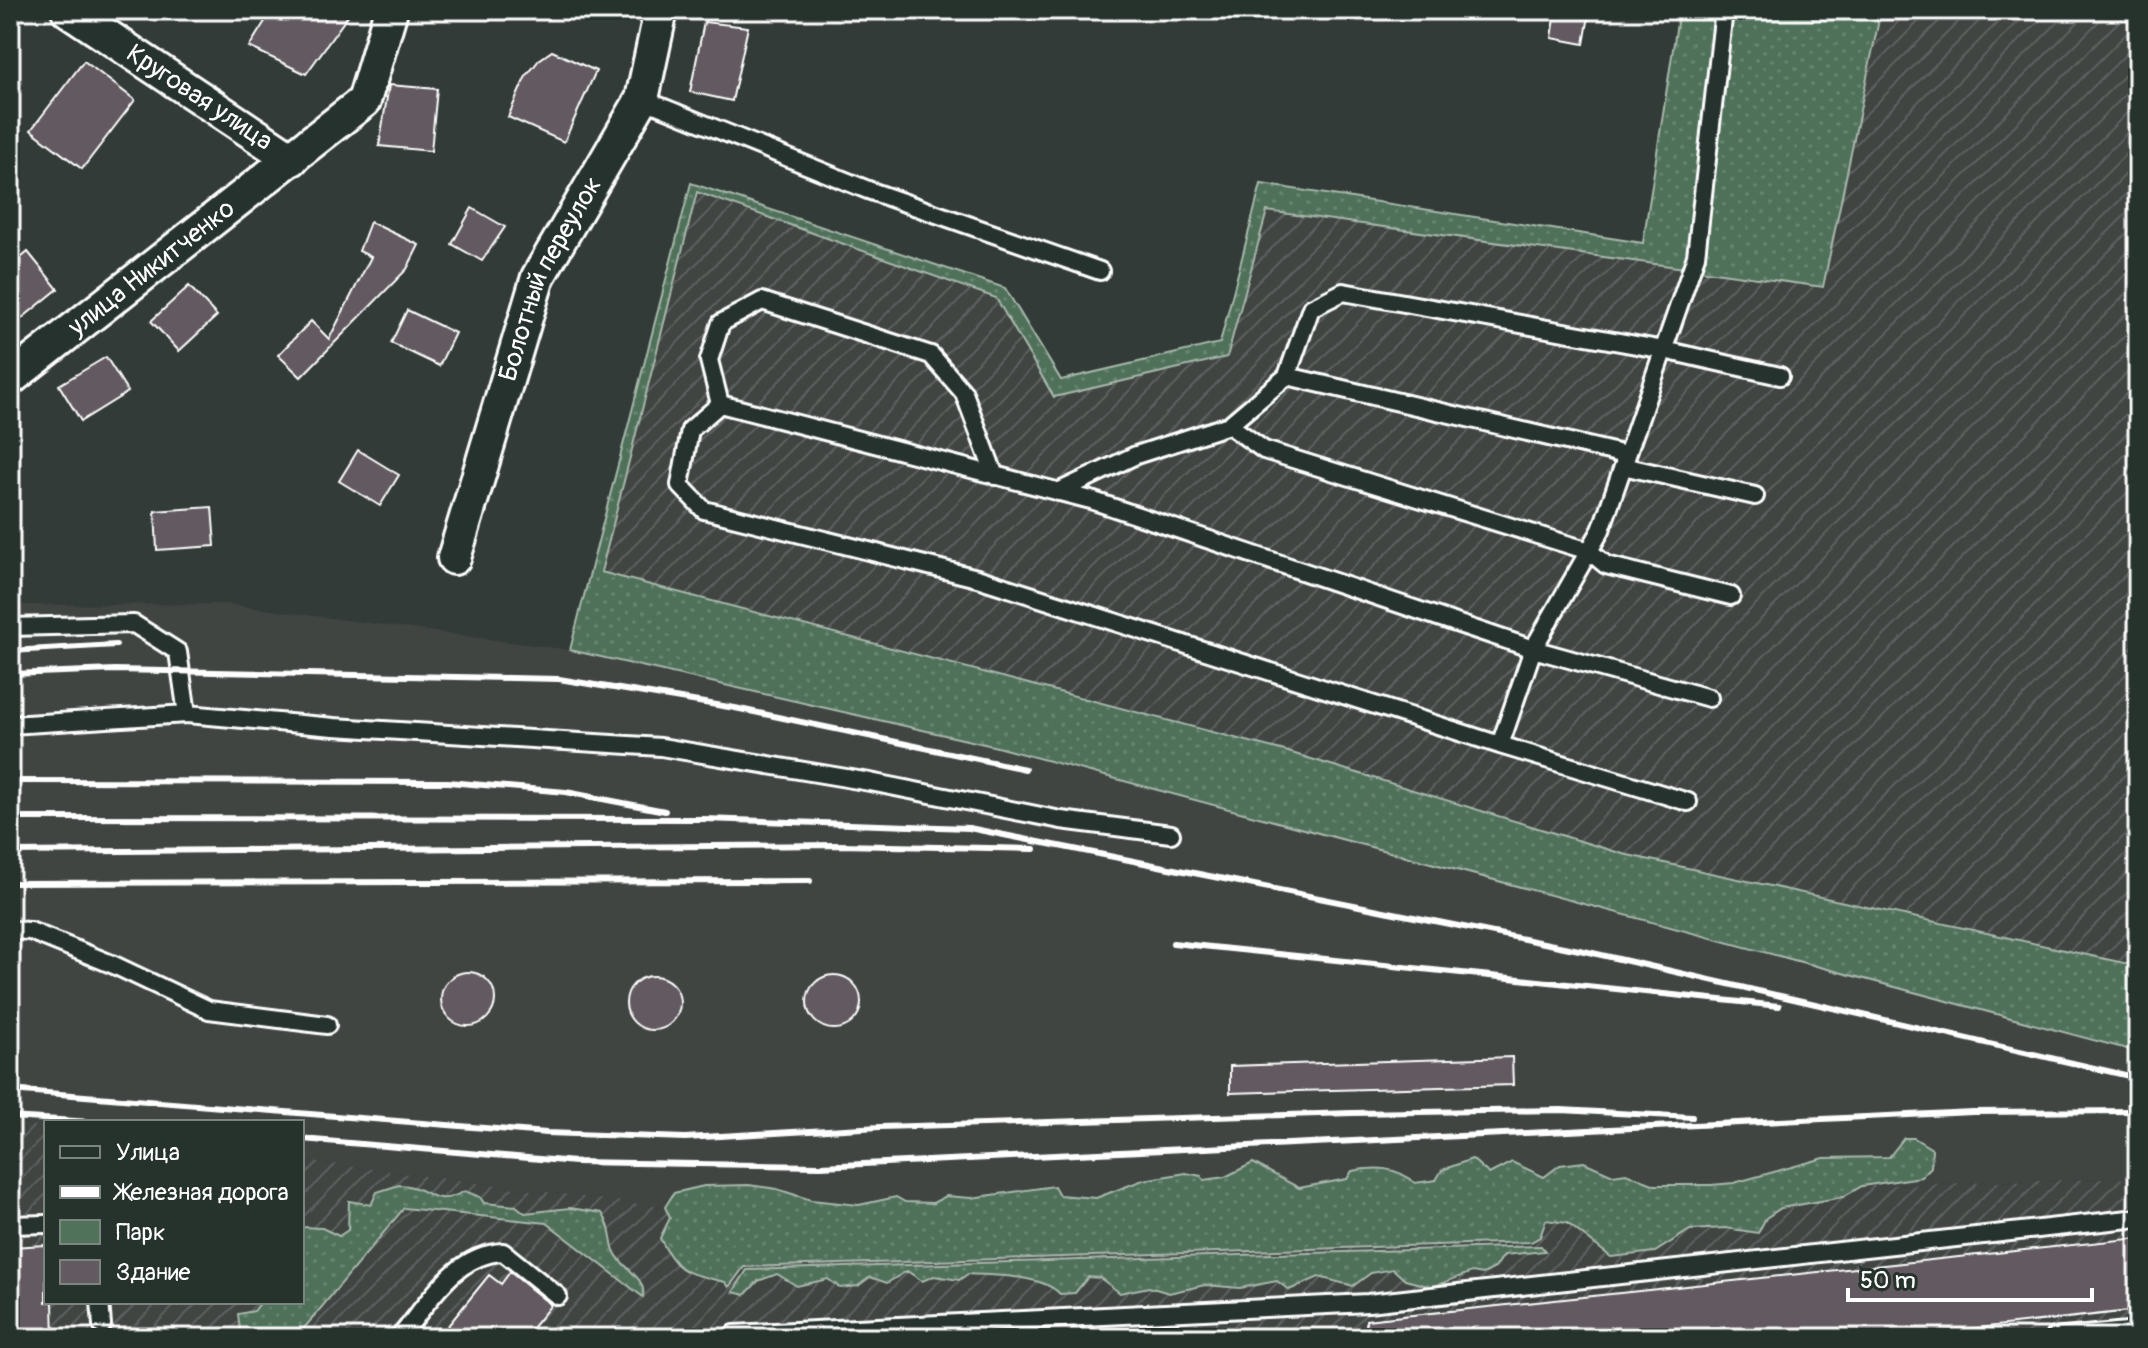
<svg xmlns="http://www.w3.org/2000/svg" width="2148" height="1348" font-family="Pangolin,sans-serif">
  <defs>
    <pattern id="industrial-furrows" width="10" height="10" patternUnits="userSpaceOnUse" patternTransform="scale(2)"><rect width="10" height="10" fill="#404443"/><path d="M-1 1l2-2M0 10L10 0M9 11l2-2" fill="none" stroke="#5d605f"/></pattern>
    <pattern id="green-dots" width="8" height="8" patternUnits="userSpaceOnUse" patternTransform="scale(2)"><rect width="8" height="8" fill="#50715a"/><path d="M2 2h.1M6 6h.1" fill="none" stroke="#6a8673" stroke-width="1.8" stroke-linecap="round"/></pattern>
  </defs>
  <rect width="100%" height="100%" fill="#323b37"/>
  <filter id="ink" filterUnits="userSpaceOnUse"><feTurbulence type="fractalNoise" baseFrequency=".0125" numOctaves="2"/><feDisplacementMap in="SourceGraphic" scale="16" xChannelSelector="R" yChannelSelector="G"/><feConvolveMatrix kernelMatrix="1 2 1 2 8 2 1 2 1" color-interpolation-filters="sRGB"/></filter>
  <g filter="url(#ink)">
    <path fill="#404443" d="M226 604 570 650 993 746 2138 1052V1178L738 1217 302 1160V1122H46V1127L10 1122V605Z"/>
    <path fill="url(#industrial-furrows)" d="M1881 10H2138V966L1623 854 1285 751 601 572 697 192 996 298 1054 397 1227 357 1266 211 1823 287Z
      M10 1122 46 1127V1302H302V1160L738 1217 2138 1178V1338H10Z"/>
    <path fill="url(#green-dots)" stroke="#a8b8ac" stroke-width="2" d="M1679 10H1881L1823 287 1267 211 1227 357 1054 397 996 298 697 192 601 572 1285 751 1623 854 2138 966V1052L993 746 570 650 691 183 1005 288 1061 380 1220 343 1261 184 1643 243Z
      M1904 1138H1914L1932 1149 1931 1167 1921 1177 1862 1186 1843 1197 1781 1208 1766 1218 1758 1233 1726 1228 1690 1230 1655 1252 1611 1257 1567 1223 1546 1220 1540 1237 1531 1242 744 1267 729 1287 725 1282C688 1272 679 1277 660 1238L670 1218 665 1207 674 1193 704 1186 749 1185 777 1189 811 1200 859 1205 896 1197 905 1202 933 1203 946 1196 971 1198 1054 1186 1059 1195 1096 1198 1143 1180 1186 1173 1201 1176 1204 1180 1225 1177 1253 1163 1299 1188 1347 1179 1352 1171C1376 1167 1396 1166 1415 1183L1436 1180 1442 1170 1472 1159 1489 1174 1512 1162 1544 1177 1560 1165 1584 1162 1613 1175 1626 1173 1655 1185H1711L1734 1183 1824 1158 1889 1157Z
      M399 1185C431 1186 431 1210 465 1191L480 1197 484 1203 516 1206 525 1213 570 1208 602 1213C615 1232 607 1245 620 1260 630 1272 646 1280 643 1297L547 1223 404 1208 296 1338H241L238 1314 254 1311 261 1302H302V1227L322 1228 339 1236 348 1230 349 1201 371 1205 377 1192Z
      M1541 1246 1545 1251 1504 1255 1495 1268 1483 1274 1472 1272 1432 1287 1405 1280 1393 1269 1371 1273 1353 1286 1319 1277 1289 1290 1277 1281 1240 1288 1205 1285 1169 1293 1149 1287 1120 1293 1100 1278 1088 1277 1075 1293 1060 1294C1042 1274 993 1276 968 1274L959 1280 934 1276 922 1281 907 1271 887 1283 870 1277 858 1286 840 1288 828 1279 797 1286 777 1274 758 1281 745 1295 733 1292 747 1270Z"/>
    <path fill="#625a60" stroke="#fff" stroke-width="2" d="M272 10H352L306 74 249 47Z
      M1556 10H1590L1584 44 1552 38Z
      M704 22 748 27 732 101 690 92Z
      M552 51 596 71 564 142 508 117 525 78 539 60Z
      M84 61 135 100 82 169 31 130Z
      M389 85 437 89 431 151 379 146Z
      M472 208 505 227 482 261 452 244Z
      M370 222 419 245 407 269 301 377 278 355 311 321 329 339 371 257 359 251Z
      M28 252 58 289 10 328V267Z
      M189 286 217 316 179 351 151 321Z
      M407 310 455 333 439 366 391 343Z
      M106 357 128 392 81 421 59 385Z
      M358 450 399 475 380 506 339 481Z
      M212 507 215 546 157 550 155 511Z
      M441 999a27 27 0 1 1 54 0a27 27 0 1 1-54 0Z
      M807 1002a27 27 0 1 1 54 0a27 27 0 1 1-54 0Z
      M626 1003a27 27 0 1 1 54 0a27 27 0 1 1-54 0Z
      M1512 1057 1513 1085 1230 1093V1066Z
      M2138 1238V1310L1888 1338H1367L1366 1320Z
      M46 1245V1302H53L54 1338H10V1247Z
      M510 1272 551 1305 524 1338H438L489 1275 501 1284Z"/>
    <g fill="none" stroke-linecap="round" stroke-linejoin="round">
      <defs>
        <path id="service" d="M642 99 868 190 1100 271
          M1287 376 1311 308 1343 292 1664 350 1780 376
          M720 404 709 360 721 323 762 301 931 355 964 393 995 476
          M1229 425 1287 376 1626 455
          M1623 466 1755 496
          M1058 492 1136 455 1229 425 1264 450 1589 551 1606 565 1731 596
          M10 627 134 624 178 652 187 714 334 727 661 747 870 782 1061 820 1171 834
          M1709 698 1533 649 1091 500 720 404 690 430 680 485 704 510 977 578 1500 745 1533 649 1601 530 1696 256 1724 10
          M10 725 187 714
          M1500 745 1688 802
          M10 930 30 931 114 965 209 1010 327 1025
          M10 1225 46 1224
          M100 1302 102 1325
          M399 1338C428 1304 454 1254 503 1252L558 1296
          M729 1338 734 1334 1368 1303 2138 1218
          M2053 1338 2138 1330"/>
        <g id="minor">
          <path id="s1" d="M68 10 292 159"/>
          <path id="s2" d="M10 379 364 101 391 10"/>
          <path id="s3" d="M454 558 538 277 642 99 661 10"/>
        </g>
      </defs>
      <use href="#service" stroke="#fff" stroke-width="22"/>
      <use href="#minor" stroke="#fff" stroke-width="38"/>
      <use href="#service" stroke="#26332d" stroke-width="16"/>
      <use href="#minor" stroke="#26332d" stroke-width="32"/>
      <path stroke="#fff" stroke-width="6" d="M10 651 116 645
        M10 674 115 670 559 679 735 708 1025 769
        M10 781 448 782 566 792 665 811
        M10 818 704 819 969 828 1584 951 2138 1078
        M10 852 839 845 1034 849
        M10 883 810 881
        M1173 943 1779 1006
        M10 1090 547 1133 685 1138 880 1127 1352 1113 1561 1110 1692 1117
        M10 1117 92 1122
        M302 1139 575 1162 821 1166 1973 1112 2138 1111"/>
    </g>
  </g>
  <g text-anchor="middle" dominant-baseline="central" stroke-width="8" stroke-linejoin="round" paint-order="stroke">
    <g font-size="26" fill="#fff" stroke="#26332d">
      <text stroke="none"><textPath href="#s1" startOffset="158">Круговая улица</textPath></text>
      <text stroke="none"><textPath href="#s2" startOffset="180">улица Никитченко</textPath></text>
      <text stroke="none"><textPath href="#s3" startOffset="296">Болотный переулок</textPath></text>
    </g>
  </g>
  <rect width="2148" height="1348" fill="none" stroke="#26332d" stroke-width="40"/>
  <rect x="20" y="20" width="2108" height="1308" fill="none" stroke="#fff" stroke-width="3" filter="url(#ink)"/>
  <rect x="44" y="1120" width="260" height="184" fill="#26332d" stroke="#7d8581" stroke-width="2"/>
  <rect x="60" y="1146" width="40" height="12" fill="#26332d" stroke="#7d8581" stroke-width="2"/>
  <text x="116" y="1160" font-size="24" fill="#ffffff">Улица</text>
  <rect x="60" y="1186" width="40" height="12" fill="#ffffff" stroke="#7d8581" stroke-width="2"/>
  <text x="116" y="1200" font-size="24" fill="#ffffff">Железная дорога</text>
  <rect x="60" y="1220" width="40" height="24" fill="#50715a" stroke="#7d8581" stroke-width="2"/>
  <text x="116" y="1240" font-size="24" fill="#ffffff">Парк</text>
  <rect x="60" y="1260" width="40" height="24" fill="#625a60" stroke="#7d8581" stroke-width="2"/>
  <text x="116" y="1280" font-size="24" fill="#ffffff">Здание</text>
  <path d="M1848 1288v12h244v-12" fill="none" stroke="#ffffff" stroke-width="4"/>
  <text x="1860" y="1288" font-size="24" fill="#ffffff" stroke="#26332d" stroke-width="6" paint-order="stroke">50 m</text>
</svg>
